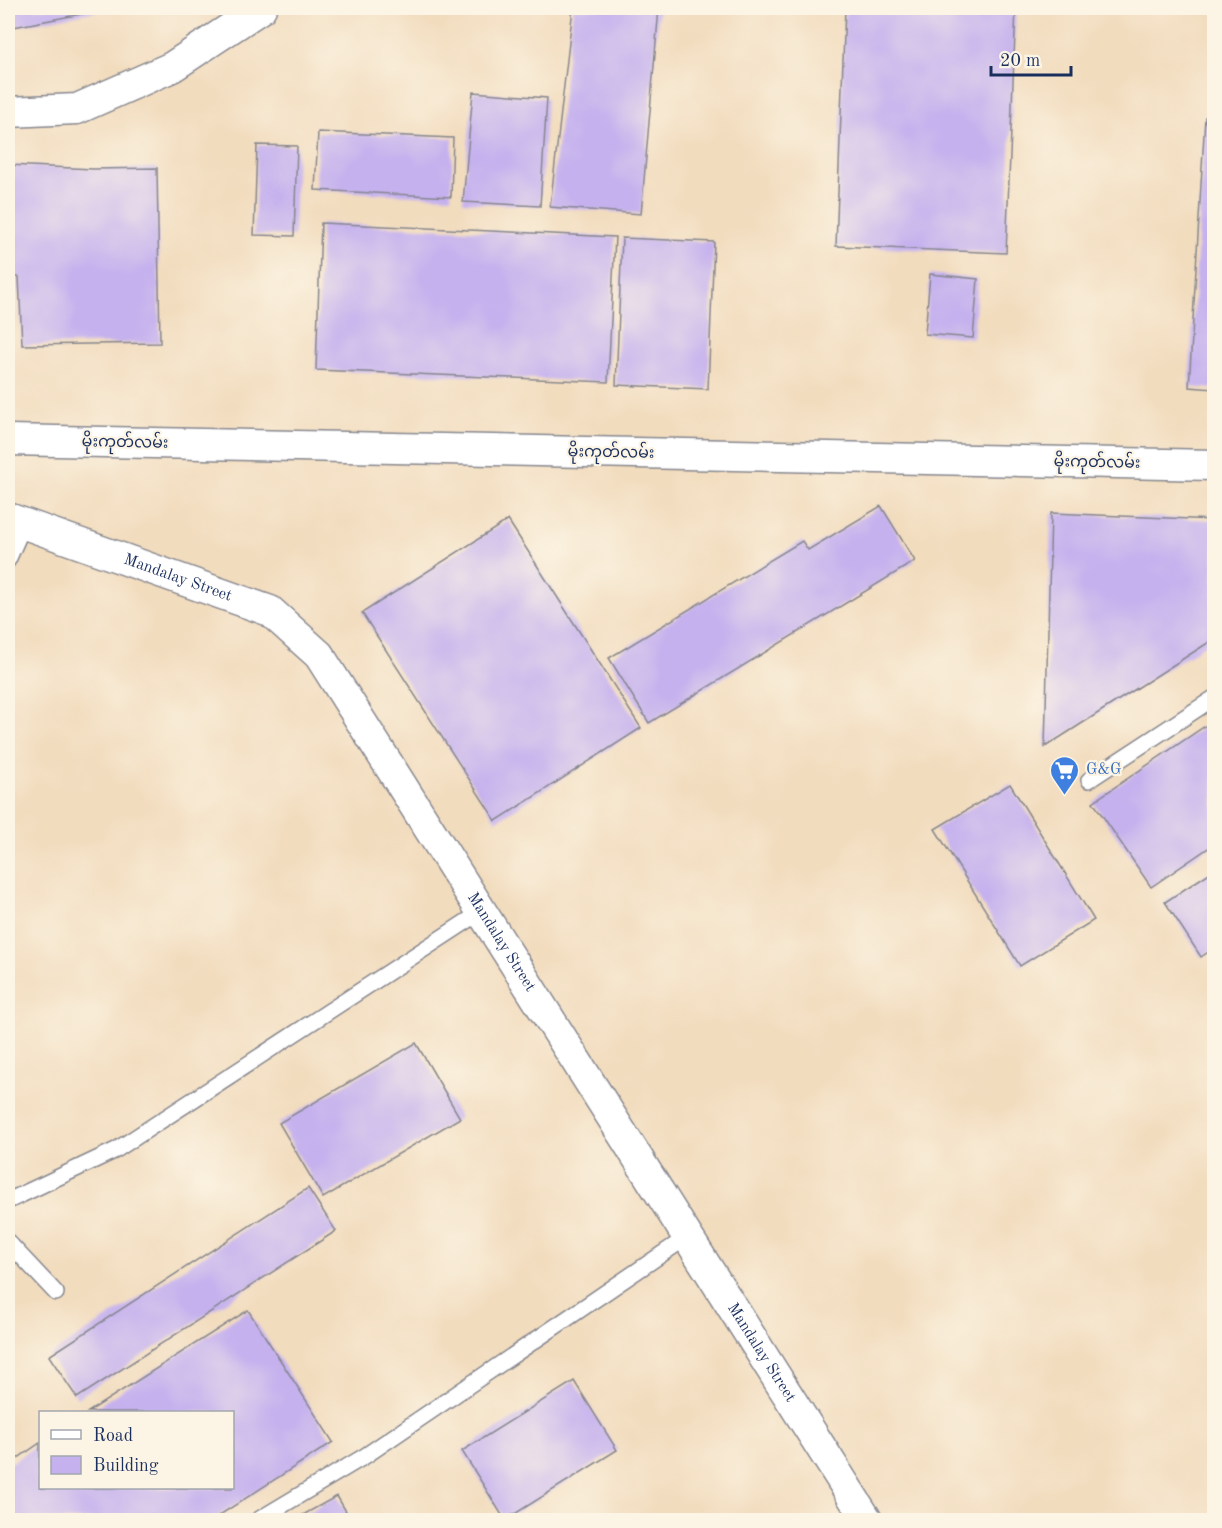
<svg xmlns="http://www.w3.org/2000/svg" width="1222" height="1528" font-family="'Old Standard TT','Noto Sans Myanmar',serif">
  <rect width="100%" height="100%" fill="#fcf5e5"/>
  <filter id="ink" filterUnits="userSpaceOnUse"><feTurbulence type="fractalNoise" baseFrequency=".0167" numOctaves="2"/><feDisplacementMap in="SourceGraphic" scale="12" xChannelSelector="R" yChannelSelector="G"/><feConvolveMatrix kernelMatrix="1 2 1 2 8 2 1 2 1" color-interpolation-filters="sRGB"/></filter>
  <filter id="wash" filterUnits="userSpaceOnUse"><feTurbulence type="fractalNoise" baseFrequency=".008" numOctaves="4" result="noise"/><feDisplacementMap in="SourceGraphic" scale="24" xChannelSelector="R" yChannelSelector="G"/><feGaussianBlur stdDeviation="1.35" result="paint"/><feColorMatrix in="noise" values="0 0 0 0 0 0 0 0 0 0 0 0 0 0 0 0 0 1.4 0 .05"/><feComposite in="paint" operator="in"/></filter>
  <g filter="url(#wash)">
    <rect width="100%" height="100%" fill="#f2dcbe"/>
    <g id="blocks">
      <path fill="#c5b1ee" d="M8 8H108V9L8 28Z
        M573 8H659L641 214 550 207Z
        M845 8H1016L1006 253 836 246Z
        M1213 69H1214V91H1212Z
        M473 92 547 98 540 206 463 202Z
        M1205 117H1214V389L1189 387Z
        M318 132 453 138 451 197 315 190Z
        M257 145 297 146 294 236 254 235Z
        M8 165 93 169 157 168 160 343 22 345 19 277H8Z
        M321 223 615 237 608 382 316 370Z
        M622 238 714 242 708 389 616 385Z
        M930 274 978 279 973 338 925 334Z
        M881 506 915 561 649 723 609 658 802 541 808 550Z
        M1051 513 1214 520V639L1045 747Z
        M508 520 641 728 496 821 362 613Z
        M1214 720V844L1151 887 1093 802Z
        M1010 784 1094 920 1020 966 935 829Z
        M1214 870V948L1201 957 1165 902Z
        M416 1043 460 1118 323 1198 279 1123Z
        M308 1188 336 1231 77 1398 49 1356Z
        M248 1310 333 1442 212 1520H8V1465L40 1443V1488H232V1412H88Z
        M574 1381 617 1450 505 1520 462 1451Z
        M337 1496 351 1520H304L301 1516Z"/>
    </g>
  </g>
  <g filter="url(#ink)">
    <use href="#blocks" fill-opacity="0" stroke="#86868e" stroke-width="1.5"/>
    <g fill="none" stroke-linecap="round" stroke-linejoin="round">
      <defs>
        <path id="lane" d="M8 560 24 524
          M1089 780 1214 698
          M8 1201 116 1150 481 912
          M8 1242 56 1293
          M258 1520 365 1456 687 1237"/>
        <g id="street">
          <path d="M8 112 77 109 172 67 261 8"/>
          <path d="M8 440 1214 465"/>
          <path id="s1" d="M8 518 270 611 319 655 867 1520"/>
        </g>
      </defs>
      <use href="#lane" stroke="#86868e" stroke-width="18"/>
      <use href="#street" stroke="#86868e" stroke-width="33"/>
      <use href="#lane" stroke="#fff" stroke-width="15"/>
      <use href="#street" stroke="#fff" stroke-width="30"/>
    </g>
  </g>
  <defs>
    <symbol id="supermarket-pin" viewBox="-11 -11 22 30"><path d="M0 17L-7.5 6A9.5 9.5 0 1 1 7.5 6Z" fill="#3f7fe0" stroke="#fcf5e5"/><path d="M-6-5.5h2.5l.6 2H6L4.5 2H-2.5L-4.4-4H-6ZM-1.5 3.2a1.3 1.3 0 1 0 .1 0ZM3 3.2a1.3 1.3 0 1 0 .1 0Z" fill="#fff"/></symbol>
  </defs>
  <g fill-rule="evenodd">
    <use href="#supermarket-pin" x="1048" y="754" width="33" height="45"/>
  </g>
  <g text-anchor="middle" dominant-baseline="central" stroke-width="4.5" stroke-linejoin="round" paint-order="stroke">
    <g font-size="16" fill="#1b2f5e" stroke="#fcf5e5">
      <text transform="translate(125 443) rotate(1)">မိုးကုတ်လမ်း</text>
      <text transform="translate(611 453) rotate(1)">မိုးကုတ်လမ်း</text>
      <text transform="translate(1097 463) rotate(1)">မိုးကုတ်လမ်း</text>
      <text stroke="none"><textPath href="#s1" startOffset="180">Mandalay Street</textPath></text>
      <text stroke="none"><textPath href="#s1" startOffset="684">Mandalay Street</textPath></text>
      <text stroke="none"><textPath href="#s1" startOffset="1170">Mandalay Street</textPath></text>
    </g>
    <g font-size="16" fill="#366cbe" stroke="#fcf5e5" text-anchor="start">
      <text x="1086" y="770">G&amp;G</text>
    </g>
  </g>
  <rect width="1222" height="1528" fill="none" stroke="#fcf5e5" stroke-width="30"/>
  <rect x="39" y="1411" width="195" height="78" fill="#fcf5e5" stroke="#a2a6af" stroke-width="1.5"/>
  <rect x="51" y="1430" width="30" height="9" fill="#ffffff" stroke="#a2a6af" stroke-width="1.5"/>
  <text x="93" y="1441" font-size="18" fill="#1b2f5e">Road</text>
  <rect x="51" y="1456" width="30" height="18" fill="#c5b1ee" stroke="#a2a6af" stroke-width="1.5"/>
  <text x="93" y="1471" font-size="18" fill="#1b2f5e">Building</text>
  <path d="M991 66v9h80v-9" fill="none" stroke="#1b2f5e" stroke-width="3"/>
  <text x="1000" y="66" font-size="18" fill="#1b2f5e" stroke="#fcf5e5" stroke-width="4.5" paint-order="stroke">20 m</text>
</svg>
